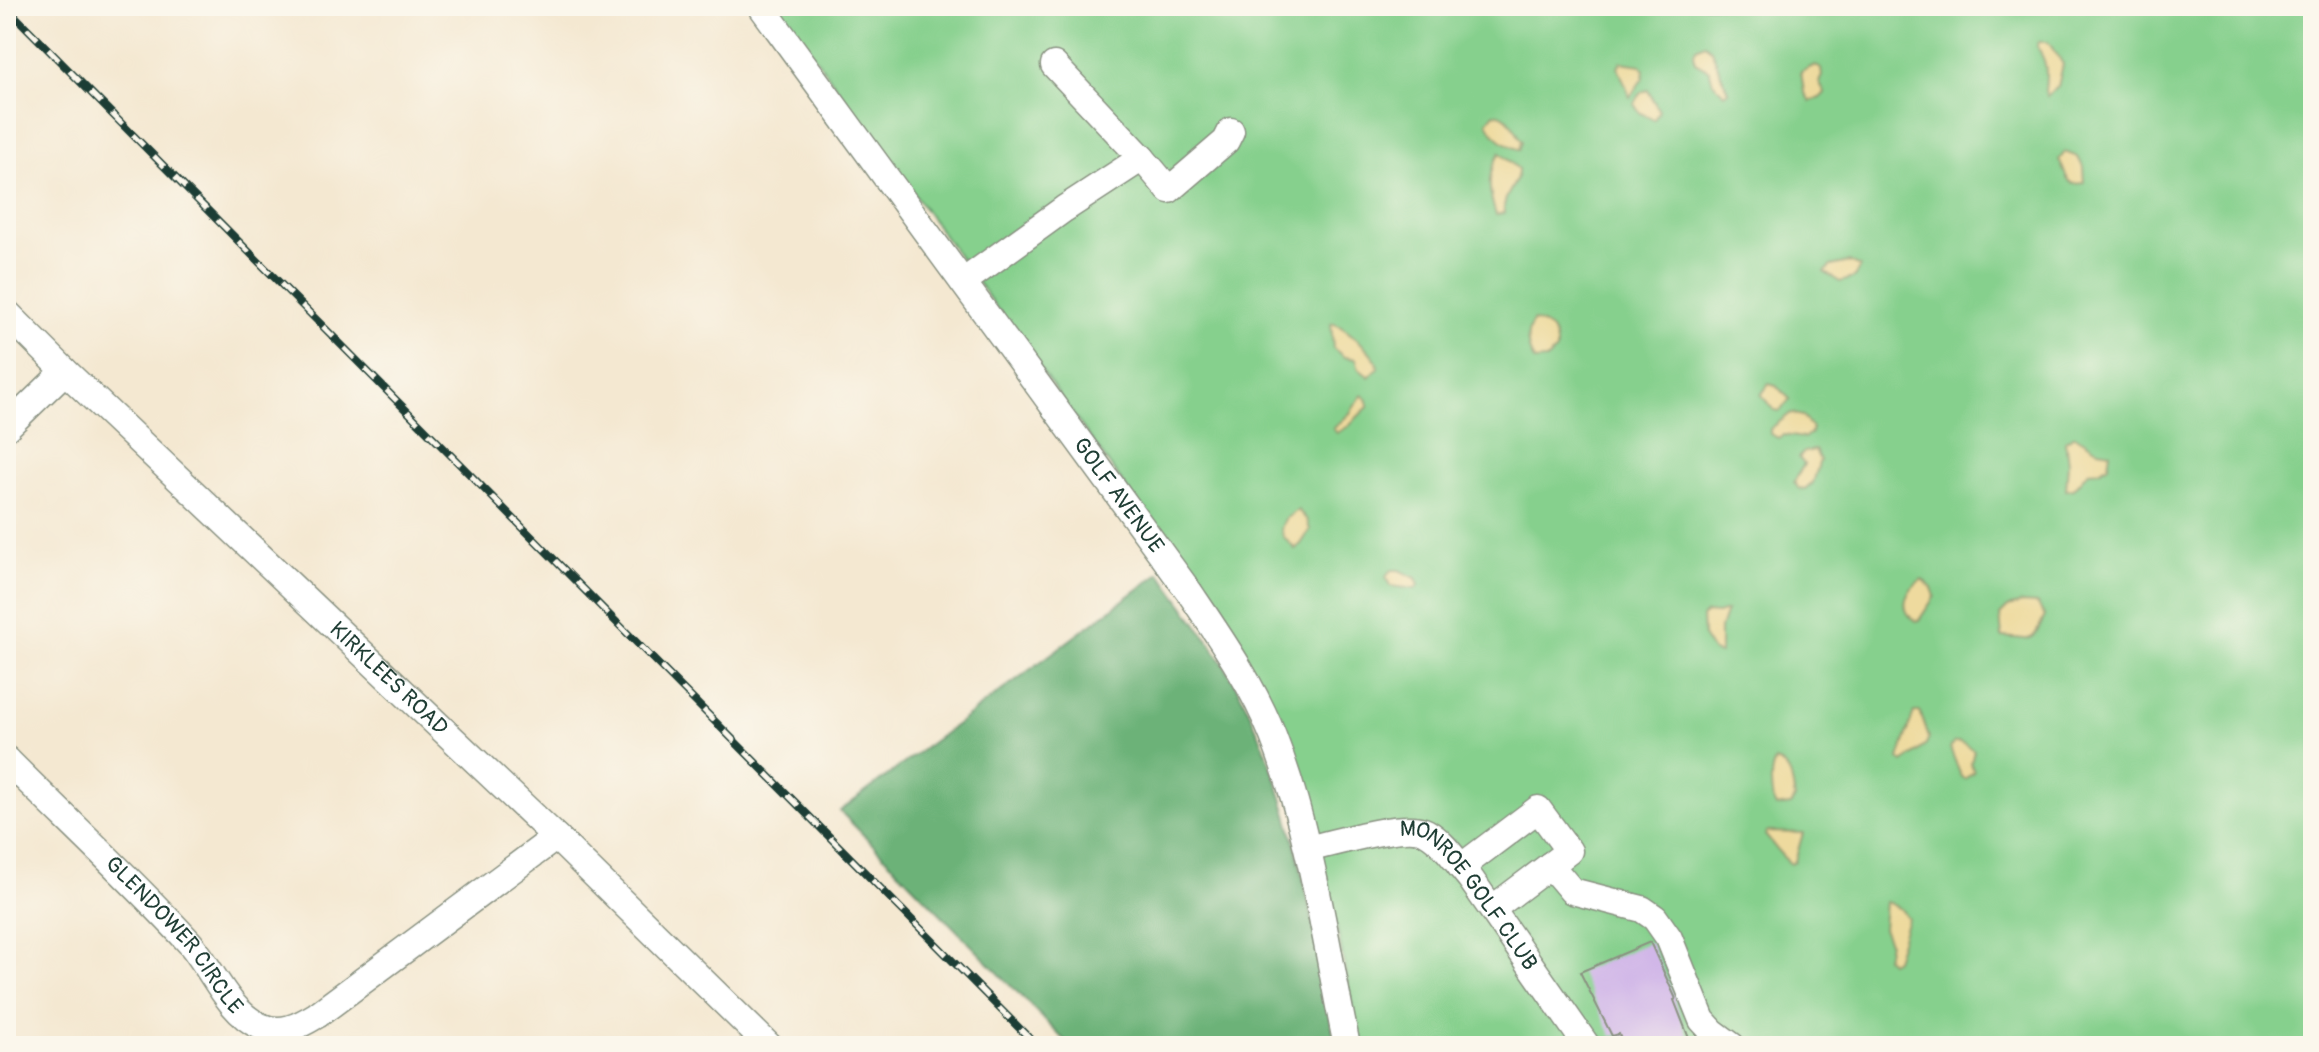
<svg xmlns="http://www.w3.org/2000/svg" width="2319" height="1052" font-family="Pangolin,sans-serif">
  <rect width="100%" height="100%" fill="#fbf7ec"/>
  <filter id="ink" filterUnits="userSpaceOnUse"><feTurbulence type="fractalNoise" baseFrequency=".0125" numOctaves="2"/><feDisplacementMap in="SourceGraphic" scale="16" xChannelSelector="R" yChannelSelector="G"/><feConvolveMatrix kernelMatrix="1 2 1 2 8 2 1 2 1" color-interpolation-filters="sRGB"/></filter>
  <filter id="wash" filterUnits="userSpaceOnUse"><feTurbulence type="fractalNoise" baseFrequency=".006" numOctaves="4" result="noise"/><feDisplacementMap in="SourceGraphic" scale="32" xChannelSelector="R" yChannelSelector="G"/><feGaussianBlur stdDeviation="1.8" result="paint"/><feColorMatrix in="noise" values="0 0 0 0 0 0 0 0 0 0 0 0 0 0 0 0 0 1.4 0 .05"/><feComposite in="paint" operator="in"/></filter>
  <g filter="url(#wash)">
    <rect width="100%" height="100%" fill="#f4e8d1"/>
    <path fill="#86d08d" stroke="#528660" stroke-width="2" d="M778 6H2313V1046H1360L1326 874 1307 801 1184 568Z"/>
    <path fill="#6cb278" stroke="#467856" stroke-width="2" d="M1160 573C1183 606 1209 638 1229 673 1294 785 1311 921 1336 1046H1070L840 811Z"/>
    <path fill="#eeda9e" stroke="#868c69" stroke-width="2" d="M2039 42H2048L2063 64 2058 87 2047 96 2045 91C2047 72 2047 63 2037 46Z
      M1705 44 1711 49 1728 91 1724 94 1713 82 1709 70 1695 62 1693 55 1696 48Z
      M1621 62 1641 65 1644 70 1643 78 1630 97 1618 67Z
      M1815 65 1821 69 1822 76 1819 82 1825 93 1820 98 1810 101 1804 92 1801 72Z
      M1648 90 1659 111 1654 120 1639 112 1634 104 1641 92Z
      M1494 113C1510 114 1514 129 1522 141L1519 150C1504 143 1493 137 1487 122Z
      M2065 152 2078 157 2083 167 2084 183 2074 184 2068 180 2059 160Z
      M1500 153 1518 169C1519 185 1502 194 1504 213L1496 215C1488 191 1486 174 1500 153Z
      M1849 262 1860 267 1854 278 1840 282 1824 272 1831 266Z
      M1533 321C1551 326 1557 332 1556 351L1546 360 1534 361C1526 346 1525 335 1533 321Z
      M1331 323C1343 325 1378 354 1378 368L1369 377 1359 369 1356 359 1344 357 1333 348Z
      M1769 384 1776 386 1790 399 1780 411 1774 410 1761 395Z
      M1362 395 1368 400V407L1347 427 1337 433 1333 429 1350 413Z
      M1791 413 1802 416 1812 428 1810 435 1803 438 1784 435 1778 438 1770 434V429Z
      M2075 435 2099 450 2110 452 2108 465 2099 471 2088 472 2073 489 2066 490 2068 463 2065 441Z
      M1815 450 1820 460 1813 483 1805 490 1799 489 1794 482 1804 464 1799 458 1804 452Z
      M1298 510 1307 520 1310 530 1301 544 1295 549 1283 536 1281 528 1285 519Z
      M1391 570H1399L1416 578 1419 585 1415 589 1390 586 1386 577Z
      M1922 579 1932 588 1935 596 1919 620 1915 621C1897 608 1907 589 1922 579Z
      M2022 603 2037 604 2045 616C2031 646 2033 639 2002 637L2000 615 2008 607Z
      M1726 611 1720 629V654L1713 652 1703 636 1702 617 1707 613 1717 614Z
      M1914 712H1920L1929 738 1926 745 1903 763 1899 759Z
      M1960 742 1974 750 1971 764 1974 771 1965 779 1961 776 1950 748 1954 743Z
      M1775 761C1793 766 1792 783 1795 799L1790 805 1776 807C1770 796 1769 772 1775 761Z
      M1768 832 1803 833 1795 861 1791 864C1780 856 1774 845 1765 835Z
      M1885 901 1901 909 1908 919 1895 959 1890 962 1886 958 1889 942 1883 929Z"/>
    <g id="blocks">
      <path fill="#d1b7e8" d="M1650 942 1676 999 1674 1000 1692 1046H1623L1619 1034 1612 1036 1580 972Z"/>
    </g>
  </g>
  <g filter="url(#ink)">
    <use href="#blocks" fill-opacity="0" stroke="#8a9282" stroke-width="2"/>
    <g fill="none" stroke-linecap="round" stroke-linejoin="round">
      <defs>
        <g id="minor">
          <path id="s1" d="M761 6 1190 593C1221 639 1253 685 1273 736 1312 836 1325 942 1347 1046"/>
          <path d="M1142 158 1169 190 1226 141 1231 131"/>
          <path d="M963 282 1064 209 1142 158 1054 65"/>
          <path id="s2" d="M6 312 65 371 556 837 769 1046"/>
          <path d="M6 428 65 371"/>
          <path id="s3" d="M6 759C67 820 131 879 189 942 212 968 227 1011 260 1026 281 1036 299 1026 317 1015L556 837"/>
          <path id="s4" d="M1308 849C1333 843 1406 821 1426 832 1444 842 1457 863 1470 878L1587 1046"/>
          <path d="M1550 865 1572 891 1642 909 1655 918 1669 938 1702 1020 1713 1032 1732 1046"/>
          <path d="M1461 867 1538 809 1569 851 1492 909"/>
        </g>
      </defs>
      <use href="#minor" stroke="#8a9282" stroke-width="29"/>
      <use href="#minor" stroke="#fff" stroke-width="26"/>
      <defs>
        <path id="rail" d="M6 7 1037 1046"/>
      </defs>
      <use href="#rail" stroke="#1f3d34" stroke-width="8"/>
      <use href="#rail" stroke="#fbf7ec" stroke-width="5" stroke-dasharray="15" stroke-linecap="butt"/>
    </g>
  </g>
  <g text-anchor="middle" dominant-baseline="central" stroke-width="8" stroke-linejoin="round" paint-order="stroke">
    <g font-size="22" fill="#1f3d34" stroke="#fbf7ec">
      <text stroke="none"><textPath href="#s1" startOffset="606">GOLF AVENUE</textPath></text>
      <text stroke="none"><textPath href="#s2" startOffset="530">KIRKLEES ROAD</textPath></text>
      <text stroke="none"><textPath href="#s4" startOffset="194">MONROE GOLF CLUB</textPath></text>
      <text stroke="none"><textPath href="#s3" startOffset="244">GLENDOWER CIRCLE</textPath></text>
    </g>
  </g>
  <rect width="2319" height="1052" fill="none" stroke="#fbf7ec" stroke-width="32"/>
</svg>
